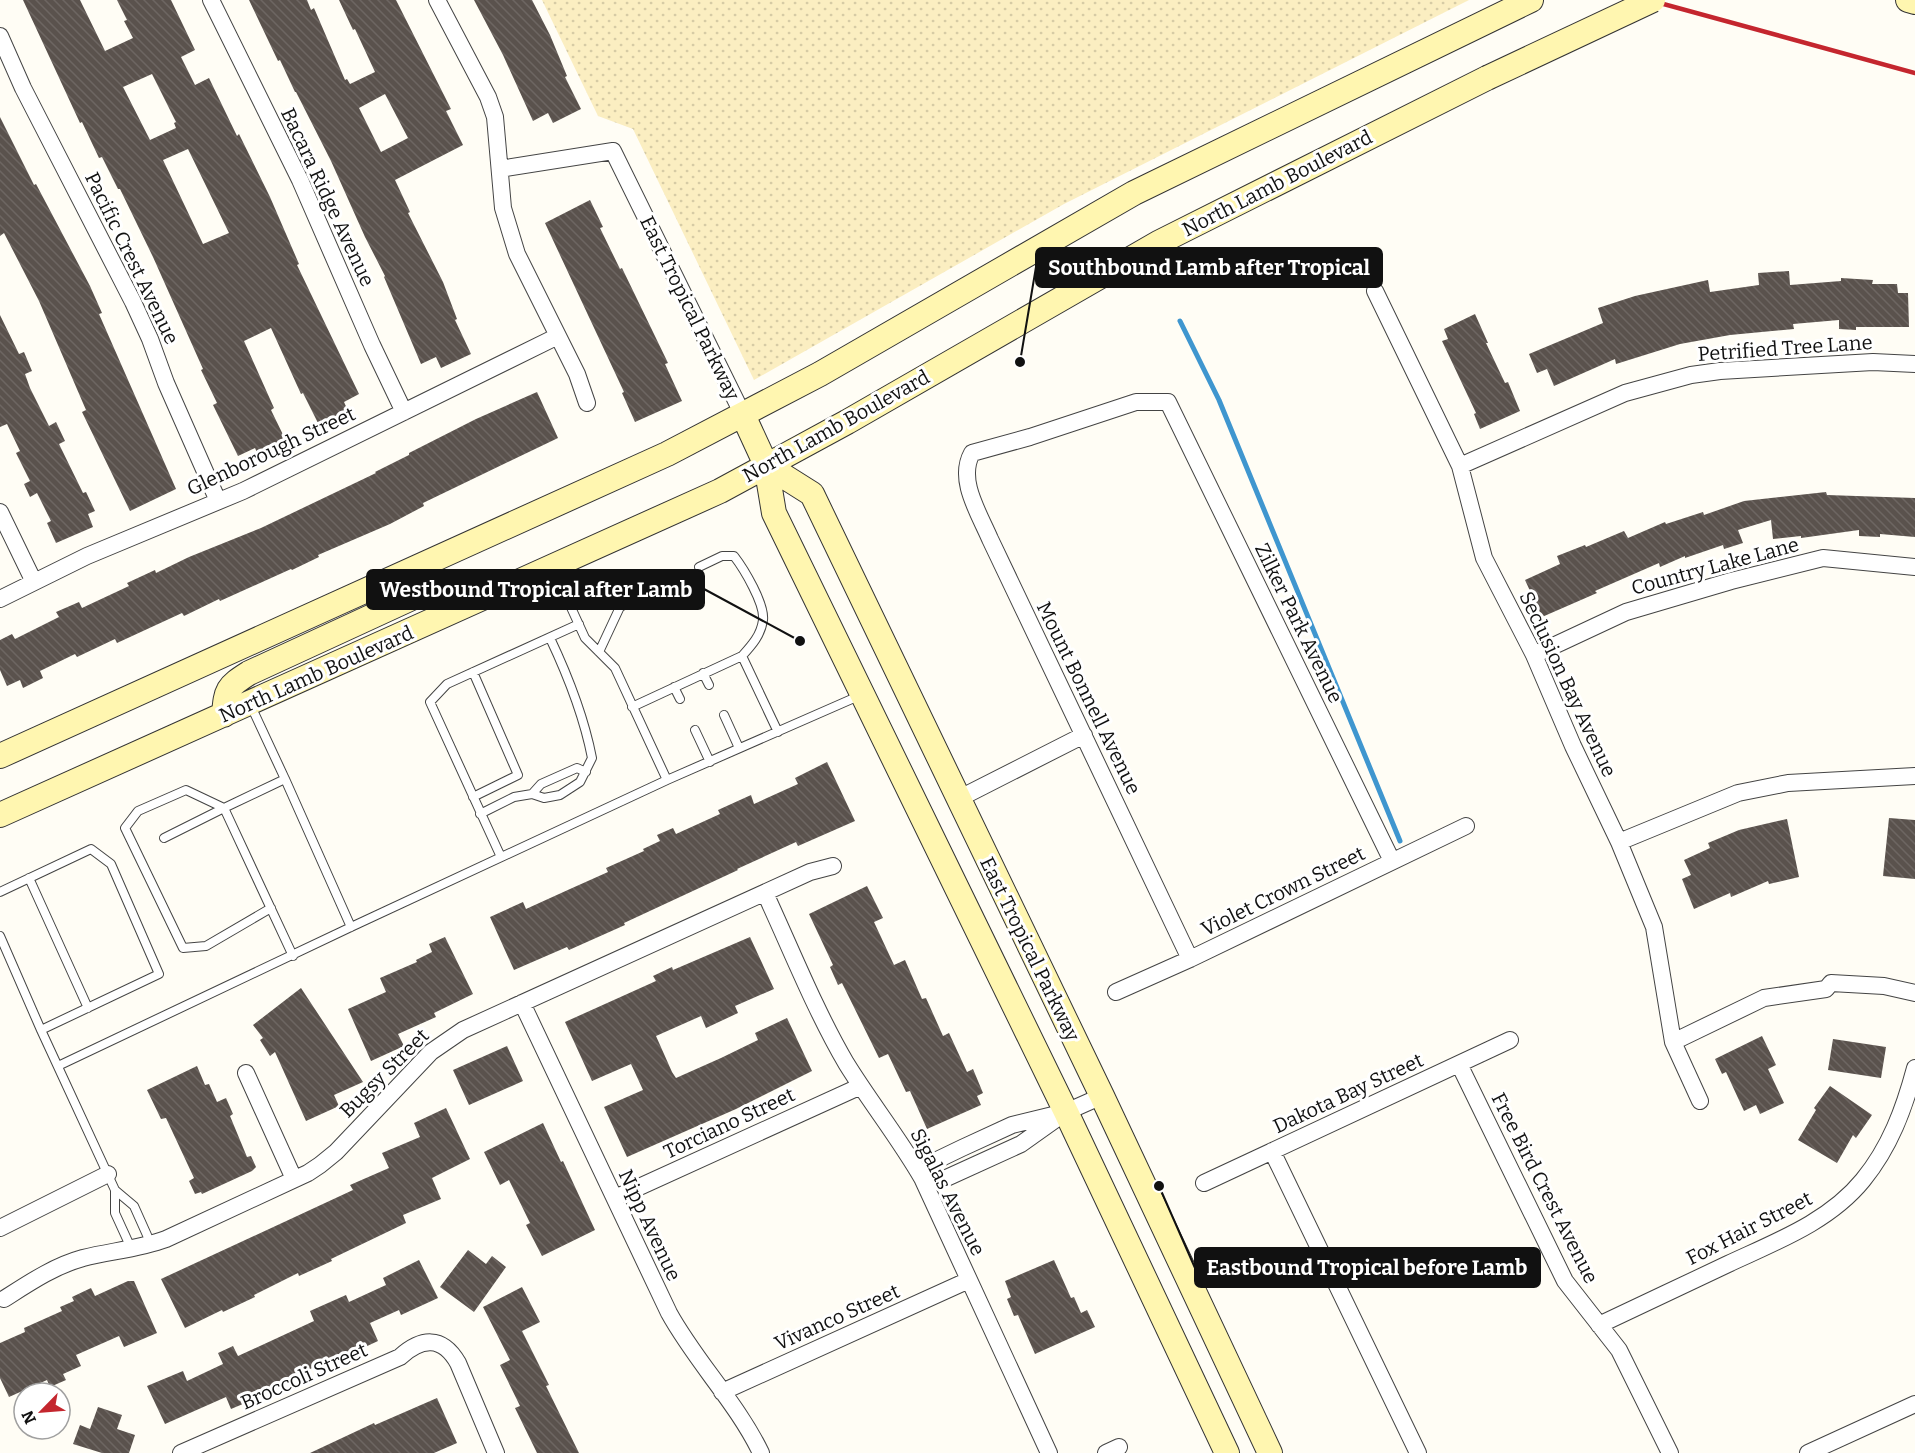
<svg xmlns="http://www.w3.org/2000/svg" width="1915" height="1453" font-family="Bitter,serif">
  <defs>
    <pattern id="sand-dots" width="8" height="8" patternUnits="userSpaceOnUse" patternTransform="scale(1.5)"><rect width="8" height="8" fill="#fbeec1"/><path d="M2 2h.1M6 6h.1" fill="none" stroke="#d6cba5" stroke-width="1.8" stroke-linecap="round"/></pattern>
    <pattern id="building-back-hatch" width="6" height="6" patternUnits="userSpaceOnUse" patternTransform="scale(1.5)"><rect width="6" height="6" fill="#5a524d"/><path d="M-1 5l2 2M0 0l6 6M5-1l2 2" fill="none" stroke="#6d6662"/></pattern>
  </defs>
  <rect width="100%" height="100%" fill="#fffdf5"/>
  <path fill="url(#sand-dots)" d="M542 0H1469L1064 204 754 380 633 129 598 116Z"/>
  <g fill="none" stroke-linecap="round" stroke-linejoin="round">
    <path stroke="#3f96cf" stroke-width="5" d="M1180 321 1219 400 1400 841"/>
  </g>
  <path fill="url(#building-back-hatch)" fill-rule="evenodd" d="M23 0H80L105 51 133 38 124 21 127 20 117 0H171L195 50 181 57 195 85 209 78 237 136 239 134 270 197 299 264 297 265 359 394 344 402 349 413 320 427 303 393 301 394 271 328 244 341 274 408 271 410 288 445 260 459 255 448 238 456 213 405 217 403 201 370 203 369 153 257 120 189H118L102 157 99 158 82 122 80 123ZM152 74 176 122 174 123 176 128 150 140 123 87ZM188 149 229 233 203 244 163 160Z
    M249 0H307L311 10 314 8 345 80 347 79 350 84 375 72 355 29 353 30 339 0H396L451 109 446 111 463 145 395 180 410 212 408 213 443 282 457 319 455 320 471 354 441 368 436 357 421 364 384 277 385 276 365 237 331 161 296 92H295L280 60 278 61ZM385 94 408 138 381 152 359 108Z
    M474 0H532L550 35 567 76 565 77 581 109 553 123 548 113 533 121 503 55Z
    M0 117 34 185 36 184 90 286 102 313 99 314 176 489 130 511 82 412 86 410 39 301 4 233 0 236Z
    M590 200 603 227 600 228 620 269 622 268 668 363 665 364 682 401 635 422 622 393 624 392 545 223Z
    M1789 271 1790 285 1841 281V278L1873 280 1872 284H1897L1898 293H1908L1909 327H1856V330L1839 329V320L1793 324 1794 329 1730 335 1680 344 1616 364 1615 359 1554 386 1547 369 1537 373 1529 354 1603 323 1598 308 1635 296 1708 280 1710 292 1759 285 1758 273Z
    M1475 314 1488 343H1486L1505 383 1508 382 1520 411 1480 429 1474 414 1476 413 1442 341 1448 339 1444 329Z
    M0 315 19 354 24 352 32 371 25 374 30 388 49 426 56 422 65 441 59 444 83 493 86 492 95 511 88 514 93 527 56 543 47 523 51 521 37 493 30 497 24 484 30 481 16 453 20 451 7 424 0 427Z
    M537 392 558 438 423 503 424 506 390 524 318 555 319 557 292 570 291 569 220 601 219 599 184 616 182 613 117 643 115 639 77 657 75 654 40 671 43 678 23 688 20 680 7 686 0 670V640L12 634 15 639 59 617 56 612 79 602 82 608 129 586 127 583 155 570 156 573 189 557 261 528 376 473 375 472 409 455V453L476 419Z
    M1826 492 1827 495 1915 498V537L1880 534V537L1859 536V530L1801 538V536L1773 539 1771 520 1738 530 1743 543 1724 549 1723 545 1685 558V556L1660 567 1659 563 1595 591 1597 593 1542 617 1525 580 1560 564 1557 556 1585 545 1586 547 1624 531 1628 538 1665 522 1666 524 1703 512 1704 515 1744 501Z
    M827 762 855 821 798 846 796 842 737 869 738 870 624 923 625 925 569 950 567 947 514 970 490 917 523 902 526 909 570 889 608 872 606 868 644 851 643 849 660 841 657 835 673 828 676 834 720 814 718 810 751 795 754 804 798 784 795 778Z
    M1889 818 1915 820V879L1883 876Z
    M1787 819 1799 877 1769 884 1768 881 1731 897 1730 893 1694 909 1682 879 1691 875 1684 860 1710 848 1708 843 1739 830Z
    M867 886 883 918 874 922 894 965 905 960 922 999 926 998 943 1036 949 1033 967 1072 973 1069 983 1093 977 1096 981 1105 927 1129 910 1091 906 1092 888 1054 879 1058 842 983 838 985 830 967 833 965 809 914Z
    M445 937 473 994 434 1013 436 1017 398 1034 404 1046 371 1061 348 1009 386 992 380 978 417 962 416 960 432 952 429 944Z
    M750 937 774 989 735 1006 738 1013 706 1028 701 1016 656 1036 672 1072 676 1078 721 1058 758 1040 755 1033 787 1018 812 1071 736 1109 627 1157 604 1107 643 1090 631 1064 592 1081 565 1022 656 981 653 976 672 967 673 970Z
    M301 988 363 1082 334 1095 339 1106 306 1121 275 1052 270 1056 260 1040 263 1038 253 1025Z
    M1762 1036 1776 1065 1768 1069 1784 1103 1760 1114 1756 1105 1744 1111 1726 1072 1722 1074 1715 1059Z
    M1833 1039 1886 1047 1881 1078 1828 1070Z
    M507 1046 523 1081 469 1105 453 1070Z
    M197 1066 205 1085 209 1084 217 1102 226 1098 233 1114 230 1116 247 1157 251 1156 256 1167 252 1171 202 1194 201 1192 195 1194 189 1181 194 1178 166 1118 161 1119 147 1090Z
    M1830 1086 1872 1115 1856 1138 1853 1135 1837 1163 1798 1140 1816 1110 1814 1108Z
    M446 1108 470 1159 432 1178 441 1199 403 1215 406 1223 331 1259 332 1261 299 1276 298 1273 254 1295 255 1297 223 1312 222 1310 185 1328 161 1279 353 1190 350 1185 389 1168 382 1153 420 1137 414 1123Z
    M543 1123 561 1162 563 1161 595 1230 542 1256 526 1225 530 1223 509 1180 500 1185 484 1152Z
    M468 1250 486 1264 492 1256 506 1267 474 1312 440 1287Z
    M419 1260 438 1298 401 1315 399 1310 370 1323 378 1341 322 1367 321 1364 255 1394 257 1398 231 1409 226 1397 165 1424 147 1386 183 1371 187 1381 223 1364 218 1353 233 1346 238 1356 314 1321 310 1311 346 1295 349 1302 386 1285 383 1278Z
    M1054 1260 1071 1298 1074 1297 1081 1313 1087 1310 1095 1327 1035 1354 1018 1315 1014 1316 1007 1299 1011 1297 1005 1281Z
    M128 1281H134L157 1333 124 1347 119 1336 76 1355 81 1366 63 1374 66 1380 50 1387 47 1380 9 1397 0 1378V1343L25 1332 24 1328 62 1311 60 1307 74 1301 72 1297 91 1288 95 1296Z
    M522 1287 540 1322 522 1331 549 1385 546 1386 579 1453H537L515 1408 520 1406 500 1365 510 1360 483 1307Z
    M437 1398 457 1443 434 1453H310L374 1423 375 1425Z
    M98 1407 122 1415 117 1429 135 1435 129 1453H102L73 1444 80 1425 90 1429Z"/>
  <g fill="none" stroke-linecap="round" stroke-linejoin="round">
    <defs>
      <path id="lane" d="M699 567 722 556H734C744 569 765 604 763 620 761 635 752 645 742 656
        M553 568 585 638 615 668 667 780 861 695
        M599 652 620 607 664 583
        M703 673 709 685
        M674 687 680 699
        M251 706 285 779
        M632 707 742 656 778 732
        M724 715 739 748
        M695 730 710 762
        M532 794 541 784 577 768 586 772
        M473 797 518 775 473 672
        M224 808 186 790 138 811 125 828 183 948 206 946 271 908
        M480 814 514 797 532 794 544 798 560 795 580 782 592 758C584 717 568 676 550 638
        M164 838 224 808
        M501 857 430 702 447 684 579 624
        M29 878 88 1008
        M0 892 91 849 111 864 159 974 41 1030
        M0 936 41 1030 115 1190V1213L131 1248
        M293 956 224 808 285 779 351 927
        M58 1066 351 927 667 780
        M115 1190 134 1206 151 1244"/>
      <path id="street" d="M211 0 300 180 372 345 404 412
        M437 0 488 97 495 117 503 208 517 254 577 374 587 403
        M0 36 23 88 133 302 150 339 166 383 218 501
        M500 169 613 151 743 415
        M1375 291 1460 466 1484 558 1534 655 1573 746 1619 842 1654 927 1673 1042 1700 1101
        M1460 466 1625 393 1691 375 1720 371 1873 362 1915 364
        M0 512 34 582
        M0 599 87 556 243 491 558 336
        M1534 655 1626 612 1731 581 1823 558 1915 567
        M958 799 1084 735
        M1619 842 1738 793 1788 783 1915 776
        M765 893C791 949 815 1010 846 1063 870 1102 899 1138 922 1178L1049 1453
        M1190 959 990 539C979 513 957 480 972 453L1030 437 1136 402H1168L1392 861
        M1116 992 1190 959 1466 826
        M522 1003 669 1313C696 1362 737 1403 761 1453
        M1673 1042 1764 998 1826 989 1831 983 1884 986 1915 993
        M1459 1064 1565 1281 1619 1350 1670 1453
        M246 1073 294 1179
        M1272 1151 1418 1453
        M922 1178 942 1180 1021 1144 1066 1112 1102 1096
        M922 1178 935 1161 962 1148 1012 1125 1057 1114
        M1204 1183 1510 1040
        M615 1198 861 1086
        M0 1228 108 1174
        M4 1299C29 1283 54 1266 83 1258 111 1251 139 1249 166 1239L308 1173 320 1165 336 1152 431 1052 463 1030 810 872 833 866
        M1599 1325C1642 1305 1685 1284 1728 1264 1775 1242 1829 1222 1863 1180 1890 1147 1904 1109 1915 1068
        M722 1392 969 1280
        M181 1453 400 1357C421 1338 442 1335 458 1363L496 1453
        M1106 1453 1119 1447
        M1808 1453 1915 1404"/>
      <path id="secondary" d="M1908 0 1915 2
        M743 415 766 465 774 513 1066 1112 1227 1453
        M766 465 812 494 1102 1096 1270 1453
        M224 715C226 689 227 687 249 673L416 596 430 562
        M0 756 667 454 820 374 1134 193 1531 0
        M0 815 720 491 847 422 1160 242 1487 78"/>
    </defs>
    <use href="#lane" stroke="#444" stroke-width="10"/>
    <use href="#street" stroke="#444" stroke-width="18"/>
    <use href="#secondary" stroke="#333" stroke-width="26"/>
    <use href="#lane" stroke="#fff" stroke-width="8"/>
    <use href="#street" stroke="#fff" stroke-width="16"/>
    <use href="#secondary" stroke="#fff6b0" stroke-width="24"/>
    <path stroke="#c4262e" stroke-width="4.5" d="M1649 0 1915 73"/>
    <defs>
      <path id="secondary-bridge" d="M1487 78 1653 0"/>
    </defs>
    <use href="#secondary-bridge" stroke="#333" stroke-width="26" stroke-linecap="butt"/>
    <use href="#secondary-bridge" stroke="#fff6b0" stroke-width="24"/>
  </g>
  <g text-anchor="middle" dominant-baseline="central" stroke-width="6" stroke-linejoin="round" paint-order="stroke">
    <g font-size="20" fill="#111" stroke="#fff">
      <text transform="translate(1277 183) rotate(-27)">North Lamb Boulevard</text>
      <text transform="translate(328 197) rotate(65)">Bacara Ridge Avenue</text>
      <text transform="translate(132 258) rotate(64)">Pacific Crest Avenue</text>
      <text transform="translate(690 308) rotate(64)">East Tropical Parkway</text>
      <text transform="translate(1785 348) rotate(-4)">Petrified Tree Lane</text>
      <text transform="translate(836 426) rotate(-29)">North Lamb Boulevard</text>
      <text transform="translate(271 451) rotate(-25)">Glenborough Street</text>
      <text transform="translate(1715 566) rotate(-15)">Country Lake Lane</text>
      <text transform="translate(1299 623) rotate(64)">Zilker Park Avenue</text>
      <text transform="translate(316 674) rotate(-24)">North Lamb Boulevard</text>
      <text transform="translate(1568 684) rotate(65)">Seclusion Bay Avenue</text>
      <text transform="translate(1089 698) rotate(64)">Mount Bonnell Avenue</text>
      <text transform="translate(1283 891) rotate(-26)">Violet Crown Street</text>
      <text transform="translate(1030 949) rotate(64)">East Tropical Parkway</text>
      <text transform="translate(384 1073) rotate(-45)">Bugsy Street</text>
      <text transform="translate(1348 1093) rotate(-25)">Dakota Bay Street</text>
      <text transform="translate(729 1123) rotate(-25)">Torciano Street</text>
      <text transform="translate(1545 1188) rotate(63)">Free Bird Crest Avenue</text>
      <text transform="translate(948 1192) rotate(63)">Sigalas Avenue</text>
      <text transform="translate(650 1225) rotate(65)">Nipp Avenue</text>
      <text transform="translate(1749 1228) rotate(-27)">Fox Hair Street</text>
      <text transform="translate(837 1317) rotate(-24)">Vivanco Street</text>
      <text transform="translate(304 1376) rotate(-24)">Broccoli Street</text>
    </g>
  </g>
  <path fill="none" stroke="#111" stroke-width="2" d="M1020 362L1036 267M800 641L704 589M1159 1186L1195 1268"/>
  <g fill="#111" stroke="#fff" stroke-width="2">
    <circle cx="1020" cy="362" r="6"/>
    <circle cx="800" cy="641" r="6"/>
    <circle cx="1159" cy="1186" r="6"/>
  </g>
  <g fill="#111" stroke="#111" stroke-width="2">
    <rect x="1036" y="248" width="346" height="39" rx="6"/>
    <rect x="367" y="570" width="337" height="39" rx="6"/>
    <rect x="1195" y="1248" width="345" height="39" rx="6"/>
  </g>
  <g font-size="21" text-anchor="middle" font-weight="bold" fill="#fff">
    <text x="1209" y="275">Southbound Lamb after Tropical</text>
    <text x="536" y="597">Westbound Tropical after Lamb</text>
    <text x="1367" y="1275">Eastbound Tropical before Lamb</text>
  </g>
  <g transform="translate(42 1411) rotate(245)"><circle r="28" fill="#ffffff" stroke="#a0a0a0" stroke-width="1.5"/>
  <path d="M0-4.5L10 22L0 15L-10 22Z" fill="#c4262e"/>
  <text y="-9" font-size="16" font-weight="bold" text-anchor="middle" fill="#111111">N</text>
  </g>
</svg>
